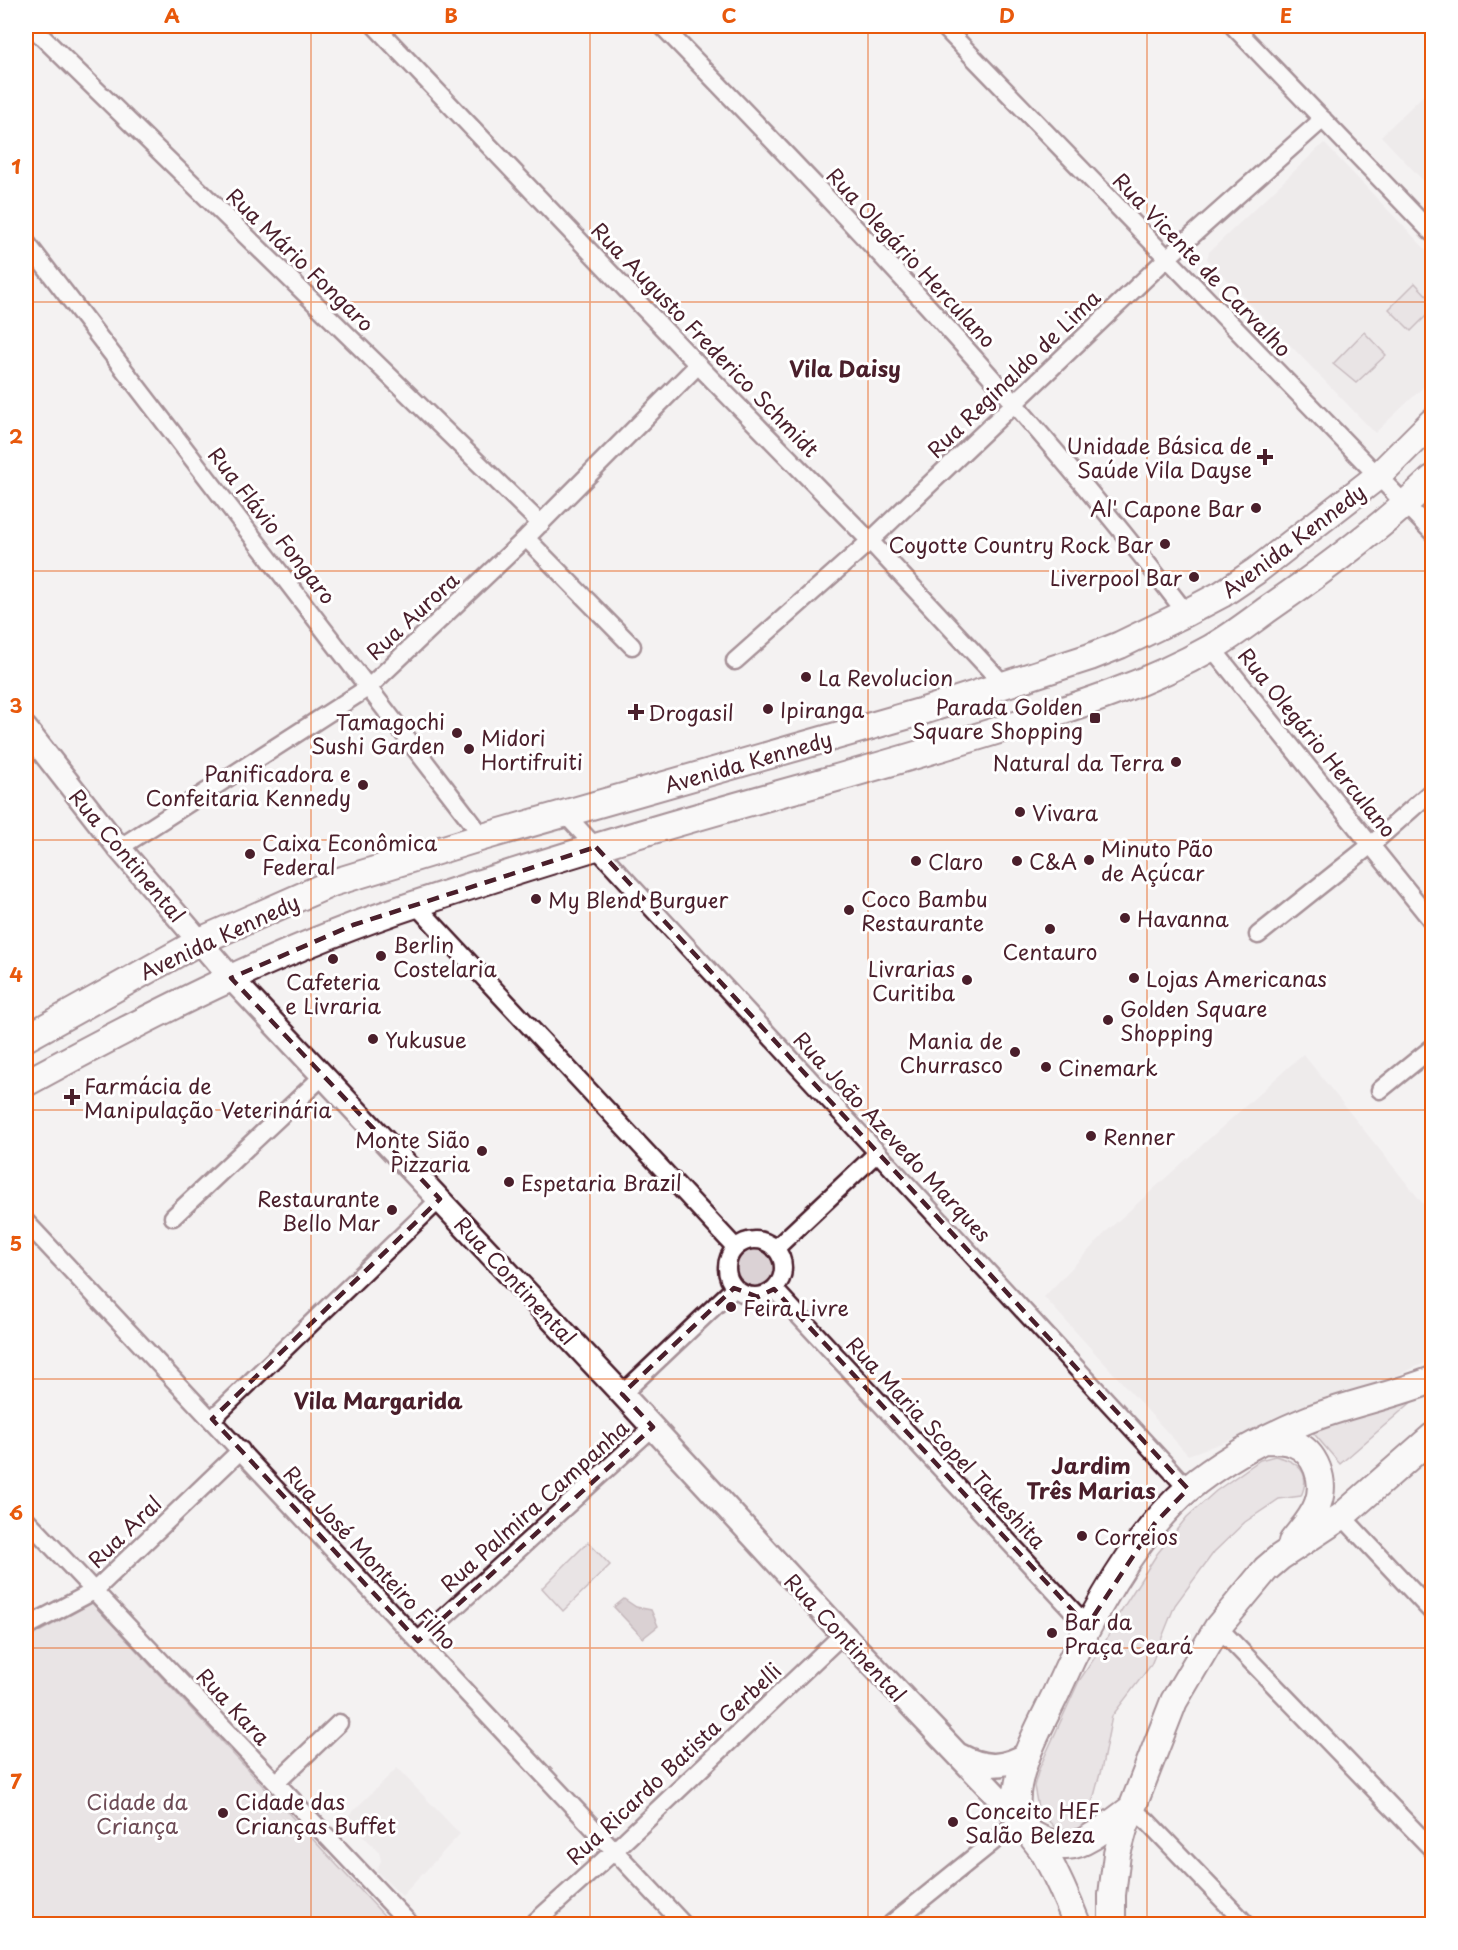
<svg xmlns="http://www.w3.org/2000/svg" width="1458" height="1950" font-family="'Playpen Sans',sans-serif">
  <rect width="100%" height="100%" fill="#f4f2f2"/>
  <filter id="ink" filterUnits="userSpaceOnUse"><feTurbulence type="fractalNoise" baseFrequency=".0167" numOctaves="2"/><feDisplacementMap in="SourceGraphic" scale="12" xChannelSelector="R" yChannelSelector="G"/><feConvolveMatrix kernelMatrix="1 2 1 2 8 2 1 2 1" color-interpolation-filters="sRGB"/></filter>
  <g filter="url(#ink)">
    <path fill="#e7e2e3" d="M1432 87V190L1381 136Z
      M1324 143 1432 256V379L1375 433 1207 259 1209 252Z
      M1303 1054 1432 1215V1360L1332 1403 1188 1455 1044 1297 1109 1229Z
      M397 1768 460 1834 402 1896 376 1871 381 1861 379 1852 346 1818Z"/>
    <path fill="#dbd2d5" stroke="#927880" stroke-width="1.5" d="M1415 283 1432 301V310L1411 331 1389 309Z
      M1364 332 1386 355 1356 383 1333 364Z
      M732 1269a22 22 0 1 1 44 0a22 22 0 1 1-44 0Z
      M1422 1393 1340 1464 1310 1429Z
      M1275 1456C1297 1461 1312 1472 1301 1496L1279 1499 1245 1522 1214 1552 1175 1605 1151 1665 1112 1716 1102 1766 1089 1815 1086 1821 1077 1830 1057 1829 1043 1816 1038 1808 1034 1786 1039 1769 1079 1681 1105 1642 1119 1614 1157 1554 1187 1517 1216 1491 1260 1460Z
      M588 1542 610 1565 563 1611 542 1588Z
      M92 1603 392 1924H26V1639Z"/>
    <path fill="#baa9ae" stroke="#8d727a" stroke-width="1.5" d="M624 1599 636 1607 651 1610 658 1626 643 1638 614 1607Z"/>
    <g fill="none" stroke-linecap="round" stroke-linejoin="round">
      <defs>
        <path id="street" d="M31 26 541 524
          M375 26 698 365 870 541 1004 685
          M662 26C845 214 1026 404 1186 613
          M943 26 1432 532
          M1233 26 1432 233
          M26 242 483 837
          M526 538 632 646
          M1212 648 1432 921
          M735 661 870 541 1167 258 1323 119
          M565 814 1188 1489
          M119 848 369 687 526 538 698 365
          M415 904 735 1247
          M1258 935 1372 844 1432 791
          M1380 1090 1432 1048
          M173 1217 324 1075
          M26 1222 683 1924
          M727 1268a28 28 0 1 1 56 0a28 28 0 1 1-56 0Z
          M775 1249 877 1153
          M774 1289 1087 1626
          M622 1394 734 1288
          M212 1419 440 1199
          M1342 1516 1432 1612
          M26 1519 410 1924
          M26 1627 94 1591 241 1450
          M1218 1627 1432 1849
          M418 1641 653 1427
          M276 1783 339 1723
          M1131 1809 1147 1821 1246 1924
          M533 1924 614 1851 843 1634
          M891 1924 1020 1820"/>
        <path id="secondary" d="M26 729 119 848 231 978 622 1394 843 1634 1020 1820
          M959 1755C985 1769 1004 1768 1029 1753"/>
        <path id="primary" d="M26 1038 200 941 332 883 483 837 920 712 1090 657 1120 645 1186 613 1222 594 1256 571 1378 476 1432 422
          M26 1083C151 1015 277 950 413 905 545 861 680 821 815 784 880 766 944 747 1009 727 1078 706 1147 684 1211 648 1231 637 1250 622 1268 609 1326 569 1382 527 1432 479
          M1265 1440C1275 1440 1285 1440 1293 1443 1316 1452 1326 1481 1318 1503 1313 1518 1301 1530 1292 1542
          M1031 1834C1042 1840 1055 1846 1067 1846 1086 1846 1115 1820 1131 1809
          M1077 1924C1068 1901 1057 1876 1045 1854 1036 1839 1019 1825 1017 1808 1013 1770 1043 1722 1058 1689 1088 1622 1133 1536 1189 1488 1223 1460 1266 1437 1307 1420 1347 1404 1392 1396 1432 1380
          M1112 1924V1895L1117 1854 1124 1829 1174 1701 1206 1647 1218 1627 1266 1569 1280 1557 1342 1516 1432 1437"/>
      </defs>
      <use href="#street" stroke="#4a1f2b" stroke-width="21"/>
      <use href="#secondary" stroke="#4a1f2b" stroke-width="27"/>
      <use href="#primary" stroke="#4a1f2b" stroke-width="30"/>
      <use href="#street" stroke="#fff" stroke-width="16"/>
      <use href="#secondary" stroke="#fff" stroke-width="22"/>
      <use href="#primary" stroke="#fff" stroke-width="26"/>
    </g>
  </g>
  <path d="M0 0H1458V1950H0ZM596 847 1188 1489 1155 1523 1087 1626 774 1289 758 1297 734 1288 622 1394 653 1427 418 1641 212 1419 440 1199 231 978 353 925Z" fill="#f4f2f2" fill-opacity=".55" fill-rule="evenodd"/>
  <path fill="none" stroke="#4a1f2b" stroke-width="4.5" stroke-dasharray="12 8" stroke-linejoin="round" d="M596 847 1188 1489 1155 1523 1087 1626 774 1289 758 1297 734 1288 622 1394 653 1427 418 1641 212 1419 440 1199 231 978 353 925Z"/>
  <path fill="none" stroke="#e8590c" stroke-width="1.5" stroke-opacity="0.55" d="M311 26V1924M590 26V1924M868 26V1924M1147 26V1924M26 302H1432M26 571H1432M26 840H1432M26 1110H1432M26 1379H1432M26 1648H1432"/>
  <g fill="#4a1f2b" stroke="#fff" stroke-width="2">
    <path d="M1262 448h6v6h6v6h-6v6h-6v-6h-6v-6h6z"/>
    <circle cx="1256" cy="508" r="6"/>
    <circle cx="1165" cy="544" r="6"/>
    <circle cx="1194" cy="577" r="6"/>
    <circle cx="806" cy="677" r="6"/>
    <circle cx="768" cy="709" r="6"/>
    <path d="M633 703h6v6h6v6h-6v6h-6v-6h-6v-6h6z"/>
    <rect x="1089" y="712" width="12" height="12" rx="3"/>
    <circle cx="457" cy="733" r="6"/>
    <circle cx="469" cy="749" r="6"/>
    <circle cx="1176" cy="762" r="6"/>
    <circle cx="363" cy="785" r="6"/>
    <circle cx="1020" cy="812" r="6"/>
    <circle cx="250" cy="854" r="6"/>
    <circle cx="1089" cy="860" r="6"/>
    <circle cx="916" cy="861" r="6"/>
    <circle cx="1017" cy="861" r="6"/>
    <circle cx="536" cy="899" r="6"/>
    <circle cx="849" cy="910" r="6"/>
    <circle cx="1125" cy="918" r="6"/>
    <circle cx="1050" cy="929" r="6"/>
    <circle cx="381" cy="956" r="6"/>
    <circle cx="333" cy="959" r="6"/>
    <circle cx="1134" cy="978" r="6"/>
    <circle cx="967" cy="980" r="6"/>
    <circle cx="1108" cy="1020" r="6"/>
    <circle cx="373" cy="1039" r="6"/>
    <circle cx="1015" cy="1052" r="6"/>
    <circle cx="1046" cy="1067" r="6"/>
    <path d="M69 1088h6v6h6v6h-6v6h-6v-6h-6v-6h6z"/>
    <circle cx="1091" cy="1136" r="6"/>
    <circle cx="482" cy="1151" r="6"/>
    <circle cx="509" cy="1182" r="6"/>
    <circle cx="392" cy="1210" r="6"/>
    <circle cx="731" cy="1307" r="6"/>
    <circle cx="1082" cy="1536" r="6"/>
    <circle cx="1052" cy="1633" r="6"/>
    <circle cx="223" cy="1813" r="6"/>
    <circle cx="953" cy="1822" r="6"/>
  </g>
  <g text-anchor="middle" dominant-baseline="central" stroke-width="6" stroke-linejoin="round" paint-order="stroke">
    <g font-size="21" fill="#4a1f2b" stroke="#fff">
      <text transform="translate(912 257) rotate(47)">Rua Olegário Herculano</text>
      <text transform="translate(301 259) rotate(44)">Rua Mário Fongaro</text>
      <text transform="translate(1203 264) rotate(46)">Rua Vicente de Carvalho</text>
      <text transform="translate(706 339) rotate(46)">Rua Augusto Frederico Schmidt</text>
      <text transform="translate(1013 373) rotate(-44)">Rua Reginaldo de Lima</text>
      <text transform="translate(273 525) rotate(52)">Rua Flávio Fongaro</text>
      <text transform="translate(1293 540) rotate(-37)">Avenida Kennedy</text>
      <text transform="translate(412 615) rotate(-43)">Rua Aurora</text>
      <text transform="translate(1318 742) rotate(51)">Rua Olegário Herculano</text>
      <text transform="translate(748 761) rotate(-16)">Avenida Kennedy</text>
      <text transform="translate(128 855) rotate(50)">Rua Continental</text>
      <text transform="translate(219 936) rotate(-25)">Avenida Kennedy</text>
      <text transform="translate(893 1136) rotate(47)">Rua João Azevedo Marques</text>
      <text transform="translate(516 1280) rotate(47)">Rua Continental</text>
      <text transform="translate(947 1442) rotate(47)">Rua Maria Scopel Takeshita</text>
      <text transform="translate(534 1505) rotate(-42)">Rua Palmira Campanha</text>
      <text transform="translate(124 1531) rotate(-44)">Rua Aral</text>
      <text transform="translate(371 1557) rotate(47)">Rua José Monteiro Filho</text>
      <text transform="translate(846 1637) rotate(47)">Rua Continental</text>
      <text transform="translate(234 1706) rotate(47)">Rua Kara</text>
      <text transform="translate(673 1763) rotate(-43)">Rua Ricardo Batista Gerbelli</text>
    </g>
    <g font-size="21" fill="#4a1f2b" stroke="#fff" text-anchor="start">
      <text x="1252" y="445" text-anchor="end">Unidade Básica de<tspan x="1252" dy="24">Saúde Vila Dayse</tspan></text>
      <text x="1244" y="508" text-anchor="end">Al' Capone Bar</text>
      <text x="1153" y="544" text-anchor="end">Coyotte Country Rock Bar</text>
      <text x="1182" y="577" text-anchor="end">Liverpool Bar</text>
      <text x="818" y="677">La Revolucion</text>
      <text x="1083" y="706" text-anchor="end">Parada Golden<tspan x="1083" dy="24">Square Shopping</tspan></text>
      <text x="780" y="709">Ipiranga</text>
      <text x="648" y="712">Drogasil</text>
      <text x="445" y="721" text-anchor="end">Tamagochi<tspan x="445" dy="24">Sushi Garden</tspan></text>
      <text x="481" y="737">Midori<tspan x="481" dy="24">Hortifruiti</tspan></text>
      <text x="1164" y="762" text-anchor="end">Natural da Terra</text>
      <text x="351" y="773" text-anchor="end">Panificadora e<tspan x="351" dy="24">Confeitaria Kennedy</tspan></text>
      <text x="1032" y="812">Vivara</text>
      <text x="262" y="842">Caixa Econômica<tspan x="262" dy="24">Federal</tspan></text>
      <text x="1101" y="848">Minuto Pão<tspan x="1101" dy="24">de Açúcar</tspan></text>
      <text x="928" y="861">Claro</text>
      <text x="1029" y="861">C&amp;A</text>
      <text x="861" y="898">Coco Bambu<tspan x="861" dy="24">Restaurante</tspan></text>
      <text x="548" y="899">My Blend Burguer</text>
      <text x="1137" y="918">Havanna</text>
      <text x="393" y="944">Berlin<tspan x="393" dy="24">Costelaria</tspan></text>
      <text x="1050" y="951" text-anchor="middle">Centauro</text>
      <text x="955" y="968" text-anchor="end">Livrarias<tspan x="955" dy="24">Curitiba</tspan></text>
      <text x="1146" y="978">Lojas Americanas</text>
      <text x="333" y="981" text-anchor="middle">Cafeteria<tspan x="333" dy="24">e Livraria</tspan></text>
      <text x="1120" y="1008">Golden Square<tspan x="1120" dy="24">Shopping</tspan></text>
      <text x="385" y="1039">Yukusue</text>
      <text x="1003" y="1040" text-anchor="end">Mania de<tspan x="1003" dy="24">Churrasco</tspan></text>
      <text x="1058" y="1067">Cinemark</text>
      <text x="84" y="1085">Farmácia de<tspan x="84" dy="24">Manipulação Veterinária</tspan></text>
      <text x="1103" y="1136">Renner</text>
      <text x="470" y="1139" text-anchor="end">Monte Sião<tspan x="470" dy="24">Pizzaria</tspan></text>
      <text x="521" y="1182">Espetaria Brazil</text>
      <text x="380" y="1198" text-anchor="end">Restaurante<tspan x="380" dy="24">Bello Mar</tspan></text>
      <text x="743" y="1307">Feira Livre</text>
      <text x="1094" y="1536">Correios</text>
      <text x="1064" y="1621">Bar da<tspan x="1064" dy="24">Praça Ceará</tspan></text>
      <text x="235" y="1801">Cidade das<tspan x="235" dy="24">Crianças Buffet</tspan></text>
      <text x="965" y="1810">Conceito HEF<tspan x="965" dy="24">Salão Beleza</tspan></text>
    </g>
    <g font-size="21" fill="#6e4c56" stroke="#fff">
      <text x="137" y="1801">Cidade da<tspan x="137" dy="24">Criança</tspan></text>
    </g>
    <g font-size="22" font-weight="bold" fill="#4a1f2b" stroke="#fff">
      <text x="845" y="367">Vila Daisy</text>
      <text x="378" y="1399">Vila Margarida</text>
      <text x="1091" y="1464">Jardim<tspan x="1091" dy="25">Três Marias</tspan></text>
    </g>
  </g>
  <rect width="1458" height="1950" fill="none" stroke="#fff" stroke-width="66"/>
  <rect x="33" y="33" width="1392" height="1884" fill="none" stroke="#e8590c" stroke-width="2"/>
  <g font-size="20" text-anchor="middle" font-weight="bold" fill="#e8590c">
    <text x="172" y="23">A</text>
    <text x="451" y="23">B</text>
    <text x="729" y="23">C</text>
    <text x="1007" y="23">D</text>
    <text x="1286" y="23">E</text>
    <text x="16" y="174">1</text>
    <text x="16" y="444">2</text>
    <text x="16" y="713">3</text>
    <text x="16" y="982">4</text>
    <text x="16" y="1251">5</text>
    <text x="16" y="1520">6</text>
    <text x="16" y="1789">7</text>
  </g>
</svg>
